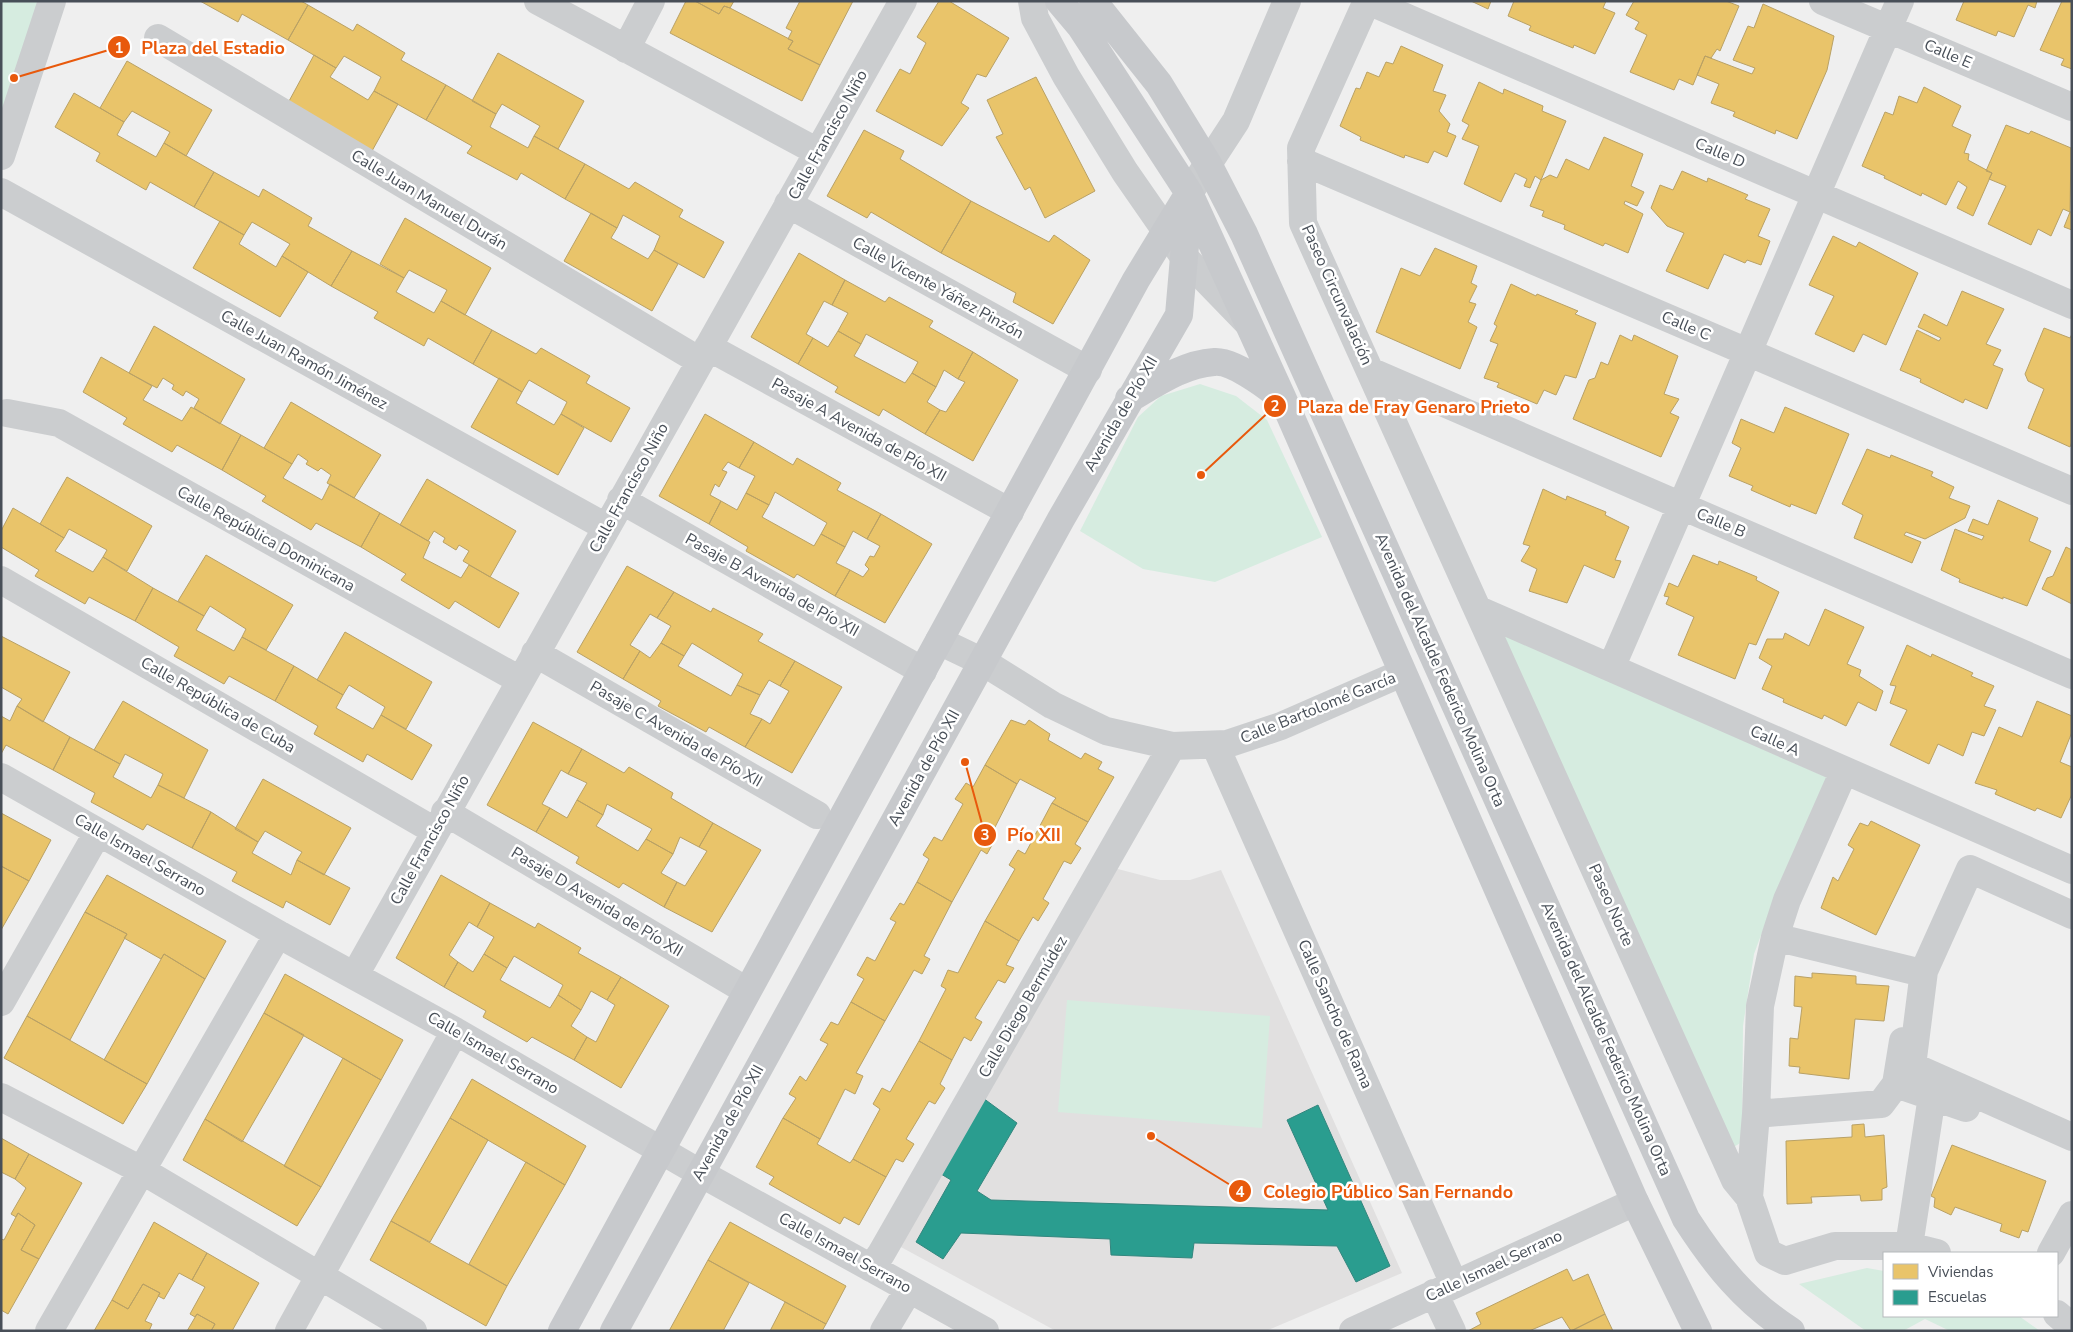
<svg xmlns="http://www.w3.org/2000/svg" width="2073" height="1332" font-family="'Nunito Sans',sans-serif">
  <rect width="100%" height="100%" fill="#efefef"/>
  <path fill="#e1e0e0" d="M1114 868 1160 880H1190L1221 870 1402 1273 1266 1331H1056L899 1246Z"/>
  <path fill="#d6ece0" d="M1 1H52L1 156Z
    M1200 384 1236 396 1267 420 1322 537 1215 582 1143 569 1080 531 1138 417 1161 396Z
    M1502 633 1828 778 1774 900 1754 954 1743 1026 1742 1142 1732 1148Z
    M1067 1000 1270 1016 1262 1128 1058 1112Z
    M1867 1268 1884 1271V1316H2019L2040 1331H1950L1925 1319 1903 1331H1866L1799 1284Z"/>
  <path fill="#e9c46a" stroke="#b9a165" d="M200 1H301L308 5 288 40 242 14 238 22Z
    M686 1H695L719 14 724 6 730 8 793 41 788 49 820 65 802 101 670 33Z
    M695 1H734L730 8 724 6 719 14Z
    M800 1H853L820 65 788 49 793 41 788 39 792 31 786 28Z
    M939 1H949L1009 38 986 77 977 74 961 103 969 108 942 146 876 111 900 69 910 74 926 43 917 37Z
    M1471 1H1491L1488 9Z
    M1514 1H1606L1603 8 1615 13 1595 54 1574 45 1573 48 1529 30 1531 26 1508 16Z
    M1634 1H1726L1739 6 1720 51 1717 49 1711 58 1705 56 1693 85 1679 79 1674 90 1630 72 1647 35 1635 29 1639 22 1626 15Z
    M1964 1H2037L2035 8 2028 5 2014 37 1998 31 1996 36 1956 20Z
    M2062 1H2072V69L2061 65 2064 59 2040 50Z
    M1763 4 1834 36 1827 70 1797 139 1776 130 1775 134 1733 116 1735 112 1711 103 1719 84 1697 75 1705 56 1752 74 1755 68 1733 60 1748 26 1754 28Z
    M308 5 353 31 357 24 405 53 401 60 446 85 426 120 374 91 381 77 344 56 336 68 288 40Z
    M1401 46 1443 65 1433 91 1446 95 1439 111 1450 124 1447 132 1456 136 1447 157 1434 151 1428 163 1405 155 1404 158 1360 140 1361 137 1340 126 1356 88 1360 89 1367 72 1379 77 1386 62 1393 64Z
    M498 53 584 101 558 149 534 136 540 126 502 104 496 114 472 101Z
    M314 55 336 68 330 77 368 100 374 91 398 104 372 151 288 103Z
    M127 61 212 110 186 156 164 143 170 132 132 111 124 122 100 108Z
    M1036 77 1095 191 1045 218 1030 187 1025 190 996 137 1003 134 987 100Z
    M1479 82 1503 94 1504 89 1543 106 1542 111 1566 121 1541 180 1535 176 1530 188 1524 186 1527 179 1515 173 1501 202 1464 184 1479 146 1462 139 1469 125 1462 121Z
    M446 85 496 114 490 127 528 148 534 136 585 164 565 199 521 173 517 180 467 153 472 146 426 120Z
    M1924 87 1961 106 1952 126 1971 135 1964 153 1969 154 1968 160 1992 173 1973 216 1957 208 1967 187 1958 181 1946 205 1922 193 1921 196 1884 178 1885 176 1862 166 1885 112 1893 115 1899 96 1917 103Z
    M74 93 124 122 117 135 156 157 164 143 214 172 194 207 150 182 146 190 96 161 100 153 55 127Z
    M2006 125 2029 134 2031 131 2071 148 2070 212 2063 209 2051 236 2038 229 2031 245 1988 224 2006 186 1989 179 1992 173 1986 171Z
    M864 130 904 151 900 159 971 201 941 253 871 212 867 218 827 196Z
    M1604 137 1643 154 1631 186 1644 192 1637 206 1625 201 1624 204 1643 214 1628 253 1605 243 1603 246 1564 229 1565 225 1542 216 1544 211 1530 206 1541 180 1550 175 1557 178 1566 159 1589 170Z
    M585 164 629 189 635 182 683 210 679 217 724 242 704 278 654 250 660 236 623 215 617 228 565 199Z
    M1682 171 1707 182 1708 178 1748 195 1745 199 1770 209 1758 236 1770 241 1761 265 1747 260 1745 263 1724 254 1708 289 1666 271 1684 233 1667 226 1651 208 1660 185 1673 190Z
    M214 172 259 197 263 189 312 218 308 226 352 251 331 286 282 256 290 244 252 222 244 235 194 207Z
    M971 201 1049 242 1054 235 1090 260 1053 324 1013 302 1016 293 941 253Z
    M2070 212H2072V230L2064 227Z
    M591 213 617 228 611 238 648 259 654 250 678 264 652 311 564 261Z
    M405 218 491 268 465 315 441 301 447 290 409 270 404 278 380 264Z
    M220 221 244 235 239 244 276 267 282 256 308 272 280 317 193 268Z
    M1833 236 1856 247 1859 242 1918 273 1886 345 1863 334 1854 352 1815 334 1834 296 1809 285Z
    M1435 248 1477 266 1471 283 1477 286 1469 302 1476 304 1468 322 1477 327 1460 369 1376 332 1401 268 1420 276Z
    M352 251 404 278 396 292 434 313 441 301 492 330 473 364 428 338 424 346 374 318 378 312 331 286Z
    M799 253 845 280 832 305 824 301 806 334 813 338 798 364 751 337Z
    M845 280 885 302 889 297 933 321 929 327 973 352 958 379 944 370 936 387 912 373 918 362 866 334 861 344 838 331 848 313 832 305Z
    M1511 284 1536 296 1537 294 1578 311 1575 314 1596 323 1576 378 1565 375 1556 395 1544 390 1537 404 1497 387 1499 383 1484 378 1498 344 1490 341 1497 326 1494 324Z
    M1962 291 2004 309 1986 344 2001 350 1993 365 2003 369 1987 409 1965 399 1963 403 1920 382 1921 379 1900 370 1917 330 1939 341 1941 338 1918 327 1924 314 1947 326Z
    M154 326 245 379 220 424 194 408 199 399 186 391 183 396 172 389 174 385 163 378 157 388 129 373Z
    M2044 328 2070 338 2072 334V442L2070 447 2028 428 2044 389 2028 381 2025 374Z
    M492 330 536 354 541 348 590 376 586 383 630 408 611 442 561 414 567 402 529 380 522 392 473 364Z
    M838 331 861 344 854 356 905 383 912 373 936 387 927 402 940 410 925 434 883 409 879 416 835 392 838 387 798 364 813 338 828 347Z
    M1620 335 1632 341 1634 335 1678 356 1664 394 1679 399 1670 413 1679 417 1661 457 1573 419 1589 380 1595 378 1601 362 1608 365Z
    M973 352 1018 380 973 461 925 434 940 410 946 412 965 382 958 379Z
    M101 357 152 386 143 400 182 421 191 407 241 435 222 470 177 445 172 452 123 424 127 418 83 392Z
    M499 378 522 392 516 403 554 425 561 414 584 428 558 475 471 427Z
    M291 402 381 455 354 498 327 483 331 475 321 468 318 471 306 464 308 461 298 454 292 464 264 448Z
    M1785 407 1849 434 1816 514 1791 504 1790 507 1751 490 1753 486 1729 476 1741 448 1732 443 1741 419 1774 433Z
    M705 414 754 442 739 468 728 462 722 470 727 472 719 487 715 484 710 495 721 501 709 524 659 496Z
    M241 435 292 464 283 478 322 500 330 484 380 513 361 547 316 523 311 530 262 501 266 496 222 470Z
    M754 442 793 465 797 458 841 483 837 490 881 514 867 539 853 531 845 547 821 534 827 523 775 492 769 505 746 493 755 476 739 468Z
    M1867 449 1890 458 1891 455 1933 472 1931 476 1954 487 1949 498 1970 506 1965 518 1925 539 1906 532 1904 535 1921 542 1912 563 1854 538 1863 515 1842 504Z
    M67 477 152 526 127 571 103 557 107 550 69 529 64 538 40 524Z
    M427 479 516 531 490 577 463 561 469 551 459 545 456 550 443 542 445 538 434 531 428 541 400 525Z
    M1543 489 1566 500 1567 496 1606 512 1605 515 1629 527 1615 560 1621 561 1614 578 1584 565 1567 603 1529 591 1537 569 1521 561 1530 546 1523 544Z
    M746 493 769 505 762 517 814 546 821 534 845 547 836 563 850 570 835 596 797 574 794 578 746 551 748 547 709 524 721 501 737 510Z
    M1998 500 2038 518 2029 541 2051 551 2027 606 2003 597V599L1959 582 1960 579 1941 570 1955 529 1982 540 1984 536 1968 531 1973 519 1988 525Z
    M13 508 64 538 55 551 93 572 103 557 153 588 135 621 89 597 85 604 35 576 39 570 1 547V531Z
    M380 513 430 542 423 558 461 578 469 565 519 593 499 628 455 601 449 609 401 580 406 574 361 547Z
    M881 514 932 544 885 623 835 596 850 570 863 577 869 569 865 565 870 556 874 557 880 546 867 539Z
    M2066 547 2072 550V604L2042 589 2047 578 2053 576Z
    M206 555 293 605 266 650 242 637 246 629 210 606 204 616 178 601Z
    M1693 555 1718 565 1719 561 1757 577 1756 580 1779 592 1756 645 1749 643 1735 679 1678 655 1694 617 1666 604 1669 597 1664 596 1669 583 1678 587Z
    M627 566 674 592 657 618 650 614 630 645 640 651 623 679 577 652Z
    M153 588 204 616 196 630 234 651 242 637 294 666 275 701 229 676 224 684 174 656 179 647 135 621Z
    M674 592 711 612 713 608 763 634 758 641 795 661 780 686 769 680 760 695 737 685 743 674 692 643 684 656 661 643 671 626 657 618Z
    M1825 609 1864 627 1847 664 1861 670 1859 676 1883 691 1876 711 1858 702 1846 726 1824 715 1822 719 1783 702 1784 699 1762 689 1772 666 1759 658 1767 639H1783L1785 633 1809 646Z
    M345 632 432 682 406 729 381 715 385 707 349 685 343 695 317 680Z
    M1 636 70 672 43 722 17 706 22 699 1 687Z
    M661 643 684 656 678 666 731 696 737 685 760 695 750 714 762 719 745 747 709 727 706 732 658 706 661 701 623 679 640 651 650 658Z
    M1907 645 1931 657 1932 654 1973 673 1971 676 1994 686 1984 706 1996 710 1984 736 1972 732 1963 756 1938 744 1929 764 1890 745 1907 710 1890 703 1896 686 1890 685Z
    M795 661 842 687 792 773 745 747 762 719 770 724 789 691 780 686Z
    M294 666 343 695 336 708 373 729 381 715 432 745 412 780 367 754 363 762 314 734 318 726 275 701Z
    M123 701 208 750 184 798 158 785 163 774 125 754 120 764 94 750Z
    M2037 701 2072 716V732L2060 762 2072 767V794L2061 818 2037 808 2035 811 1995 794 1997 790 1975 783 1999 727 2022 737Z
    M17 706 70 737 53 770 6 745 1 754V716L10 721Z
    M1011 720 1025 725 1029 720 1050 734 1048 740 1081 759 1085 753 1102 762 1098 769 1114 777 1088 822 1052 803 1056 798 1020 779 1017 784 985 765Z
    M533 722 582 749 568 774 561 770 542 804 550 808 536 832 487 805Z
    M70 737 120 764 113 777 151 798 158 785 211 812 192 848 147 824 143 830 91 802 95 793 53 770Z
    M582 749 624 773 629 767 673 793 671 798 713 823 699 847 680 837 673 854 646 839 652 829 607 804 603 815 577 800 587 783 568 774Z
    M985 765 1017 784 991 835 996 838 987 854 981 850 952 902 917 882 929 859 923 855 934 837 942 841 963 804 955 799 966 783 973 787Z
    M263 779 351 828 324 875 297 860 302 852 265 831 258 842 235 829Z
    M577 800 603 815 596 826 638 851 646 839 673 854 661 873 677 882 664 907 623 883 619 888 576 863 579 857 536 832 550 808 567 818Z
    M1052 803 1088 822 1075 844 1081 848 1071 864 1064 861 1043 899 1049 903 1038 921 1033 917 1019 941 985 921 1015 869 1009 865 1018 850 1025 854Z
    M211 812 258 842 252 853 291 875 297 860 350 888 330 925 286 901 283 908 232 881 237 872 192 848Z
    M1 813 51 840 29 881 1 866Z
    M1871 821 1920 845 1876 935 1821 908 1833 877 1838 881 1854 849 1848 845 1860 823 1868 826Z
    M713 823 761 850 712 932 664 907 677 882 685 886 707 851 699 847Z
    M1 866 29 881 1 930Z
    M107 875 226 941 205 979 164 954 161 959 124 938 127 934 85 912Z
    M441 875 490 903 477 927 469 922 449 955 458 962 444 987 396 958Z
    M917 882 952 902 924 956 930 959 922 974 914 970 885 1021 851 1002 864 979 857 975 867 957 875 961 896 922 890 919 900 903 904 905Z
    M490 903 535 928 538 923 581 948 578 953 621 977 607 1000 591 991 581 1010 558 995 563 985 514 956 507 968 484 954 494 937 477 927Z
    M85 912 127 934 70 1040 27 1016Z
    M985 921 1019 941 1006 965 1014 968 1005 983 998 980 975 1018 982 1022 971 1041 964 1037 952 1060 919 1041 946 989 941 986 948 970 958 973Z
    M164 954 205 979 147 1084 104 1060Z
    M484 954 507 968 500 980 550 1008 558 995 581 1010 571 1026 587 1037 574 1060 532 1037 527 1042 483 1017 486 1011 444 987 458 962 473 972Z
    M1812 973 1856 976V984L1889 986 1884 1021 1855 1019 1849 1079 1799 1073 1800 1067 1789 1066 1790 1038 1798 1039 1802 1007 1794 1006 1795 976 1812 978Z
    M285 974 403 1040 381 1080 264 1013Z
    M621 977 669 1006 621 1088 574 1060 587 1037 596 1042 615 1005 607 1000Z
    M851 1002 885 1021 856 1073 863 1076 855 1094 845 1089 820 1139 783 1118 796 1098 789 1094 800 1076 806 1081 828 1044 820 1040 831 1022 838 1025Z
    M264 1013 304 1035 242 1142 205 1119Z
    M27 1016 147 1084 123 1124 4 1058Z
    M919 1041 952 1060 940 1084 945 1088 935 1104 929 1101 906 1139 914 1144 903 1162 896 1159 886 1177 853 1159 880 1109 873 1104 882 1088 890 1092Z
    M343 1058 381 1080 321 1187 284 1166Z
    M472 1079 586 1146 565 1185 450 1118Z
    M450 1118 488 1140 430 1242 391 1221Z
    M783 1118 820 1139 817 1144 850 1163 853 1159 886 1177 859 1225 844 1217 840 1224 769 1184 774 1177 756 1167Z
    M205 1119 321 1187 297 1226 183 1160Z
    M1864 1124 1865 1137 1884 1135 1887 1187 1882 1189V1200L1861 1201 1860 1195 1811 1197 1812 1203 1787 1204 1786 1141 1852 1137V1125Z
    M1 1138 29 1154 15 1179 1 1172Z
    M1952 1145 2046 1181 2028 1232 2022 1230 2019 1238 2000 1231 2002 1224 1955 1207 1951 1215 1934 1207 1935 1198 1931 1196Z
    M29 1154 82 1183 39 1259 21 1250 35 1225 18 1213 16 1217 11 1214 26 1188 15 1179Z
    M526 1162 565 1185 507 1286 469 1264Z
    M18 1213 35 1225 21 1250 39 1259 8 1314 1 1310V1239L4 1240Z
    M391 1221 507 1286 486 1326 370 1260Z
    M154 1222 207 1253 192 1280 179 1273 164 1299 158 1296 160 1293 143 1284 128 1309 112 1300Z
    M730 1222 846 1286 826 1324 708 1260Z
    M207 1253 259 1283 232 1331H211L215 1324 197 1314 195 1317 190 1314 205 1287 192 1280Z
    M708 1260 749 1283 723 1331H669Z
    M1567 1269 1573 1281 1588 1274 1605 1314 1571 1331 1562 1317 1529 1331H1468L1481 1324 1476 1313Z
    M143 1284 160 1293 145 1321 152 1324 149 1331H94L112 1300 128 1309Z
    M785 1302 826 1324 822 1331H770Z
    M197 1314 215 1324 211 1331H187Z
    M1605 1314 1613 1331H1571Z"/>
  <path fill="#2a9d8f" stroke="#33867e" d="M983 1098 1017 1123 977 1191 991 1200 1328 1210 1287 1120 1318 1105 1390 1266 1356 1282 1337 1246 1194 1243 1192 1258 1111 1255 1110 1239 961 1233 943 1259 916 1242 951 1180 941 1174Z"/>
  <g fill="none" stroke-linecap="round" stroke-linejoin="round">
    <path stroke="#cbcdcf" stroke-width="28" d="M538 1 818 152
      M1032 1 1035 18 1066 76 1125 172 1184 257 1246 321
      M1367 1 1301 148 1303 223 1735 1180 1749 1197 1768 1253 1785 1261 1835 1246H1909L1937 1253
      M1368 1 2072 305
      M1823 1 2072 107
      M158 38 700 361
      M626 49 651 1
      M1 156 52 1
      M1301 161 2072 491
      M1 192 606 527
      M1189 193 1236 121 1287 1
      M788 204 1088 370
      M708 347 1010 512
      M1370 371 2072 675
      M7 413 59 423 520 680
      M621 500 923 671
      M1 580 435 831
      M1479 610 2072 870
      M939 641 983 662 1052 705 1106 731 1172 746 1227 744 1281 726 1402 673
      M535 653 817 815
      M1611 668 1900 1
      M1215 745 1454 1284
      M1 777 278 934 455 1031 700 1173 985 1331
      M445 812 747 991
      M2072 915 1970 869 1924 971 1912 1066 2072 1137
      M1775 937 1914 971
      M355 975 903 1
      M1 1002 98 832
      M1903 1041 1896 1084 1966 1108
      M1 1097 141 1170 413 1331
      M1756 1114 1881 1104 1896 1084
      M1749 1197 1756 1114 1760 1006 1775 937 1787 900 1844 771
      M1909 1246 1932 1096
      M2051 1253 2072 1215
      M871 1268 881 1254 1172 746
      M1434 1293 1452 1331
      M2057 1314 2072 1327
      M49 1331 278 934
      M289 1331 455 1031
      M884 1331 909 1289
      M1353 1331 1635 1202"/>
    <path stroke="#c7c9cc" stroke-width="28" d="M1059 1 1081 27 1189 193 1282 397 1635 1202 1698 1331
      M1093 1 1159 84 1208 164 1244 234 1686 1219C1715 1264 1745 1302 1791 1331
      M1129 399C1155 384 1183 364 1214 362 1232 360 1264 384 1278 395
      M562 1331 1136 280 1189 193
      M614 1331 1061 519 1179 315 1189 199"/>
  </g>
  <g text-anchor="middle" dominant-baseline="central" stroke-width="5" stroke-linejoin="round" paint-order="stroke">
    <g font-size="16" fill="#484f58" stroke="#fff">
      <text transform="translate(1948 54) rotate(23)">Calle E</text>
      <text transform="translate(828 135) rotate(-61)">Calle Francisco Niño</text>
      <text transform="translate(1720 153) rotate(23)">Calle D</text>
      <text transform="translate(429 200) rotate(31)">Calle Juan Manuel Durán</text>
      <text transform="translate(938 288) rotate(29)">Calle Vicente Yáñez Pinzón</text>
      <text transform="translate(1337 295) rotate(66)">Paseo Circunvalación</text>
      <text transform="translate(1686 326) rotate(23)">Calle C</text>
      <text transform="translate(304 360) rotate(29)">Calle Juan Ramón Jiménez</text>
      <text transform="translate(1121 414) rotate(-60)">Avenida de Pío XII</text>
      <text transform="translate(859 430) rotate(29)">Pasaje A Avenida de Pío XII</text>
      <text transform="translate(629 488) rotate(-61)">Calle Francisco Niño</text>
      <text transform="translate(1721 523) rotate(23)">Calle B</text>
      <text transform="translate(266 539) rotate(29)">Calle República Dominicana</text>
      <text transform="translate(772 585) rotate(29)">Pasaje B Avenida de Pío XII</text>
      <text transform="translate(1440 670) rotate(66)">Avenida del Alcalde Federico Molina Orta</text>
      <text transform="translate(218 705) rotate(30)">Calle República de Cuba</text>
      <text transform="translate(1318 708) rotate(-22)">Calle Bartolomé García</text>
      <text transform="translate(676 734) rotate(30)">Pasaje C Avenida de Pío XII</text>
      <text transform="translate(1775 741) rotate(24)">Calle A</text>
      <text transform="translate(924 768) rotate(-61)">Avenida de Pío XII</text>
      <text transform="translate(430 840) rotate(-61)">Calle Francisco Niño</text>
      <text transform="translate(140 855) rotate(30)">Calle Ismael Serrano</text>
      <text transform="translate(597 902) rotate(31)">Pasaje D Avenida de Pío XII</text>
      <text transform="translate(1611 905) rotate(66)">Paseo Norte</text>
      <text transform="translate(1023 1007) rotate(-60)">Calle Diego Bermúdez</text>
      <text transform="translate(1335 1014) rotate(66)">Calle Sancho de Rama</text>
      <text transform="translate(1606 1039) rotate(66)">Avenida del Alcalde Federico Molina Orta</text>
      <text transform="translate(493 1053) rotate(30)">Calle Ismael Serrano</text>
      <text transform="translate(728 1123) rotate(-61)">Avenida de Pío XII</text>
      <text transform="translate(845 1253) rotate(29)">Calle Ismael Serrano</text>
      <text transform="translate(1494 1266) rotate(-25)">Calle Ismael Serrano</text>
    </g>
  </g>
  <path fill="none" stroke="#e8590c" stroke-width="2" d="M14 78L119 47M1201 475L1275 406M965 762L985 835M1151 1136L1240 1191"/>
  <g fill="#e8590c" stroke="#fff" stroke-width="2">
    <circle cx="14" cy="78" r="5"/>
    <circle cx="1201" cy="475" r="5"/>
    <circle cx="965" cy="762" r="5"/>
    <circle cx="1151" cy="1136" r="5"/>
    <circle cx="119" cy="47" r="12"/>
    <circle cx="1275" cy="406" r="12"/>
    <circle cx="985" cy="835" r="12"/>
    <circle cx="1240" cy="1191" r="12"/>
  </g>
  <g font-size="15" text-anchor="middle" font-weight="bold" fill="#fff">
    <text x="119" y="53">1</text>
    <text x="1275" y="411">2</text>
    <text x="985" y="840">3</text>
    <text x="1240" y="1197">4</text>
  </g>
  <g font-size="18" text-anchor="middle" font-weight="bold" fill="#e8590c" stroke="#fff" stroke-width="5" stroke-linejoin="round" paint-order="stroke">
    <text x="213" y="54">Plaza del Estadio</text>
    <text x="1414" y="413">Plaza de Fray Genaro Prieto</text>
    <text x="1034" y="841">Pío XII</text>
    <text x="1388" y="1198">Colegio Público San Fernando</text>
  </g>
  <rect width="2073" height="1332" fill="none" stroke="#484f58" stroke-width="5"/>
  <rect x="1883" y="1252" width="175" height="65" fill="#ffffff" stroke="#b6b9bc"/>
  <rect x="1893" y="1264" width="25" height="15" fill="#e9c46a" stroke="#b6b9bc"/>
  <text x="1928" y="1277" font-size="15" fill="#484f58">Viviendas</text>
  <rect x="1893" y="1290" width="25" height="15" fill="#2a9d8f" stroke="#b6b9bc"/>
  <text x="1928" y="1302" font-size="15" fill="#484f58">Escuelas</text>
</svg>
